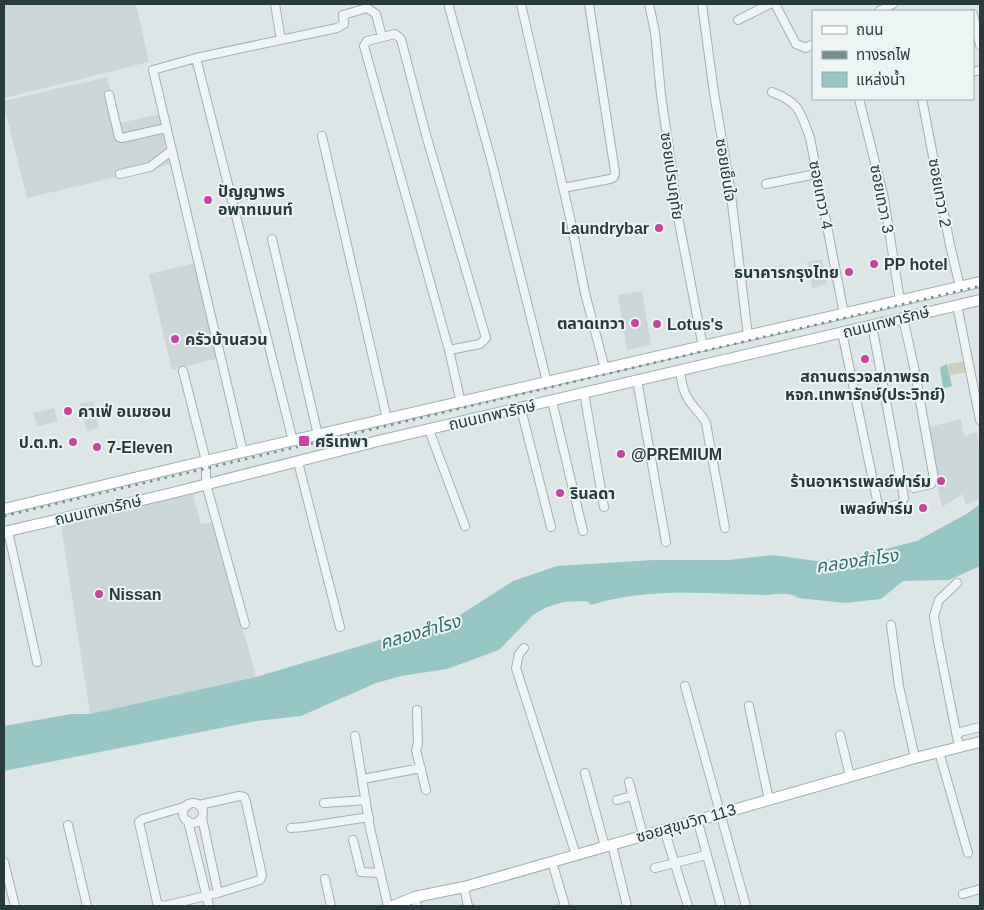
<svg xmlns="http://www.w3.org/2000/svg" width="984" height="910" font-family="Helvetica,'Noto Sans Thai',sans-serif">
  <rect width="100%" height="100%" fill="#dde6e6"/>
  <path fill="#cbd6d8" d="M4 4H136L149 62 4 98Z
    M107 77 120 123 160 114 172 164 27 198 4 106V101Z
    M822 259 827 284 812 288 807 262Z
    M195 263 219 358 172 370 149 274Z
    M642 291 651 345 627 350 618 295Z
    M93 401 99 428 87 431 80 404Z
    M54 408 58 421 37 427 33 413Z
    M961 419 964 436 976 432 980 452V498L966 505 963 494 942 507 925 428Z
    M193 494 201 524 214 522 256 677 90 714 61 526Z"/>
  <path fill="#ccd0be" d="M967 361 969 372 950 375 948 364Z"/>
  <path fill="#98c6c5" d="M947 364 952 386 943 389 940 367Z
    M980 504V566L949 580 903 581 881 599 845 603 798 598C788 591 776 595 765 595 706 594 648 587 591 605L587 601 564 602 547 607 533 615 499 650 447 669 401 676 376 683 301 716 256 721 4 771V726L71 714H90L256 677 457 617 513 581 557 566 654 560H728L773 555 816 561 858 556 917 541 968 513Z"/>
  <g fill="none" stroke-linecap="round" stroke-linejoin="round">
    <defs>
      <path id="minor" d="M275 4 281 40
        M521 4 571 222 585 293 605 369
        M649 4 655 32 661 95 670 156 678 217 703 347
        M702 4 714 93 730 187 748 336
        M775 4 796 44 806 48 813 44
        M449 7 492 163 547 382
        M879 11 893 4
        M973 14 980 45
        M738 20 770 4
        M196 58 337 28 344 24 343 15 367 8 376 14 382 37
        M973 72 980 70
        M772 92C800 103 800 111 810 138L844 314
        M109 95 119 137 122 138 166 128
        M859 99 884 198 900 301
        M922 99 950 245 960 287
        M322 136 387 419
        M120 174 150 167 171 151
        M766 184 816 174
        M563 188 610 179 614 177 615 172 589 4
        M272 239 318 435
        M957 305 980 420
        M903 318 914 367 934 479 931 484 914 488
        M842 332 878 505 883 508 901 504 904 498 872 325
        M449 350 480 344 486 338 426 135 401 39 395 34 367 41 364 46 449 350 461 403
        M680 370C681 379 682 389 687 397 692 407 701 413 706 423L725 528
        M183 371 206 461V484L245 624
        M637 380 666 542
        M584 393 604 507
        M552 401 583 531
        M521 409 551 527
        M429 430 465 526
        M243 452 153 70 196 58 293 441
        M298 462 340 627
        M8 531 37 662
        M957 583 939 600 934 616 938 641 959 747
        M891 625 899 686 915 758
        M524 648 519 654 516 668 576 855
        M685 686 746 906
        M749 706 769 800
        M417 710 418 744 416 750 426 790
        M956 733 980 727
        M840 735 850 776
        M355 736 370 828 388 906
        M939 752 968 853
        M585 773 605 847
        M363 779 421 768
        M629 782 643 835
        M617 800 632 796
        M324 803 366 800
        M183 813a10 10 0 1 1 20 0a10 10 0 1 1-20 0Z
        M187 806 143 819 139 822 157 902 160 905 164 906 218 893 260 880 262 875 246 802 244 797 239 796 199 805
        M202 818 218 893
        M697 819 721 906
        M188 821 209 906
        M68 825 87 906
        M291 828 304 827 369 817
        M664 829 688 906
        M353 840 361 872 380 873
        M612 845 627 906
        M4 862 15 906
        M552 862 565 906
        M655 868 706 855
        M325 879 331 906
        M464 887 468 906
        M963 894 980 889
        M415 897 417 906"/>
      <path id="major" d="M4 509 243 452 980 282
        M4 532 168 494 378 441 980 300
        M393 906 415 897 464 887 915 758 980 742"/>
    </defs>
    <use href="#minor" stroke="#a3afb0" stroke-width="10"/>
    <use href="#major" stroke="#9db0b2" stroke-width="12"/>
    <use href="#minor" stroke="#eff4f5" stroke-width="8"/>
    <use href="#major" stroke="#fff" stroke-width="10"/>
    <path stroke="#778d8f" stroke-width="2.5" stroke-dasharray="2.5 5" stroke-linecap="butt" d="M4 516 980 286"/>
  </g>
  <g fill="#c9449e" stroke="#ecf4f4" stroke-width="2">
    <circle cx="208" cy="200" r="5"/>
    <circle cx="659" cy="228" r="5"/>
    <circle cx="874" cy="264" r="5"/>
    <circle cx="849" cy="272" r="5"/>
    <circle cx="635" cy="323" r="5"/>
    <circle cx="657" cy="324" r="5"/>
    <circle cx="175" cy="339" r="5"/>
    <circle cx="865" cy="359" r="5"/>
    <circle cx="68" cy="411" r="5"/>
    <rect x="298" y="435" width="12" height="12" rx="2.5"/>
    <circle cx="73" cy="442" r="5"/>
    <circle cx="97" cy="447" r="5"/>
    <circle cx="621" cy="454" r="5"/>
    <circle cx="941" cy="481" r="5"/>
    <circle cx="560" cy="493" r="5"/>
    <circle cx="923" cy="508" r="5"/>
    <circle cx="99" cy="594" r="5"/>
  </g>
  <g text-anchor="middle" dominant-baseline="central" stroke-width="4" stroke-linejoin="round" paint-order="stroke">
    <g font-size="16" fill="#273a3c" stroke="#ecf4f4">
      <text transform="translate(726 170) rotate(81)">ซอยเย็นใจ</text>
      <text transform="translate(672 176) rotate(82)">ซอยเปรมฤทัย</text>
      <text transform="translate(940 193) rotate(80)">ซอยเทวา 2</text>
      <text transform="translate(821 195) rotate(79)">ซอยเทวา 4</text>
      <text transform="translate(882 199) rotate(79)">ซอยเทวา 3</text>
      <text transform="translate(886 322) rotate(-14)">ถนนเทพารักษ์</text>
      <text transform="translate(492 415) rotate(-13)">ถนนเทพารักษ์</text>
      <text transform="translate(98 510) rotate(-13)">ถนนเทพารักษ์</text>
      <text transform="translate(686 823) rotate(-16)">ซอยสุขุมวิท 113</text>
    </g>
    <g font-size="16" font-weight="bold" fill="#273a3c" stroke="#ecf4f4" text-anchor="start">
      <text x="218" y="191">ปัญญาพร<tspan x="218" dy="18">อพาทเมนท์</tspan></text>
      <text x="649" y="228" text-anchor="end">Laundrybar</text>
      <text x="884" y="264">PP hotel</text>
      <text x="839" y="272" text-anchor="end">ธนาคารกรุงไทย</text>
      <text x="625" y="323" text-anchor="end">ตลาดเทวา</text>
      <text x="667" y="324">Lotus's</text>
      <text x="185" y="339">ครัวบ้านสวน</text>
      <text x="865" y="376" text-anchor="middle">สถานตรวจสภาพรถ<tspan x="865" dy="18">หจก.เทพารักษ์(ประวิทย์)</tspan></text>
      <text x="78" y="411">คาเฟ่ อเมซอน</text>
      <text x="315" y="441">ศรีเทพา</text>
      <text x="63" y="442" text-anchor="end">ป.ต.ท.</text>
      <text x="107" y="447">7-Eleven</text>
      <text x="631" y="454">@PREMIUM</text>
      <text x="931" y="481" text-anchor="end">ร้านอาหารเพลย์ฟาร์ม</text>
      <text x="570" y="493">รินลดา</text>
      <text x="913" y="508" text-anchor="end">เพลย์ฟาร์ม</text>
      <text x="109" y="594">Nissan</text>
    </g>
    <g font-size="18" font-style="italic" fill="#336d6f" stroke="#ecf4f4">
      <text transform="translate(857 561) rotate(-8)">คลองสำโรง</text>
      <text transform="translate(420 632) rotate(-16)">คลองสำโรง</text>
    </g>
  </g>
  <rect width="984" height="910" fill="none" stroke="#273a3c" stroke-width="10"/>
  <rect x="812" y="10" width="162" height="90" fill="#ecf4f4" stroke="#9daaaa"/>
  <rect x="822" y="26" width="25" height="8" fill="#ffffff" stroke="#9daaaa"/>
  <text x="856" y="35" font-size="15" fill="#273a3c">ถนน</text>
  <rect x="822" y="51" width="25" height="8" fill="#778d8f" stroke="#9daaaa"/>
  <text x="856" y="60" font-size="15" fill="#273a3c">ทางรถไฟ</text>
  <rect x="822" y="72" width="25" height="15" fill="#98c6c5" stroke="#9daaaa"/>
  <text x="856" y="85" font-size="15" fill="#273a3c">แหล่งน้ำ</text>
</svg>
